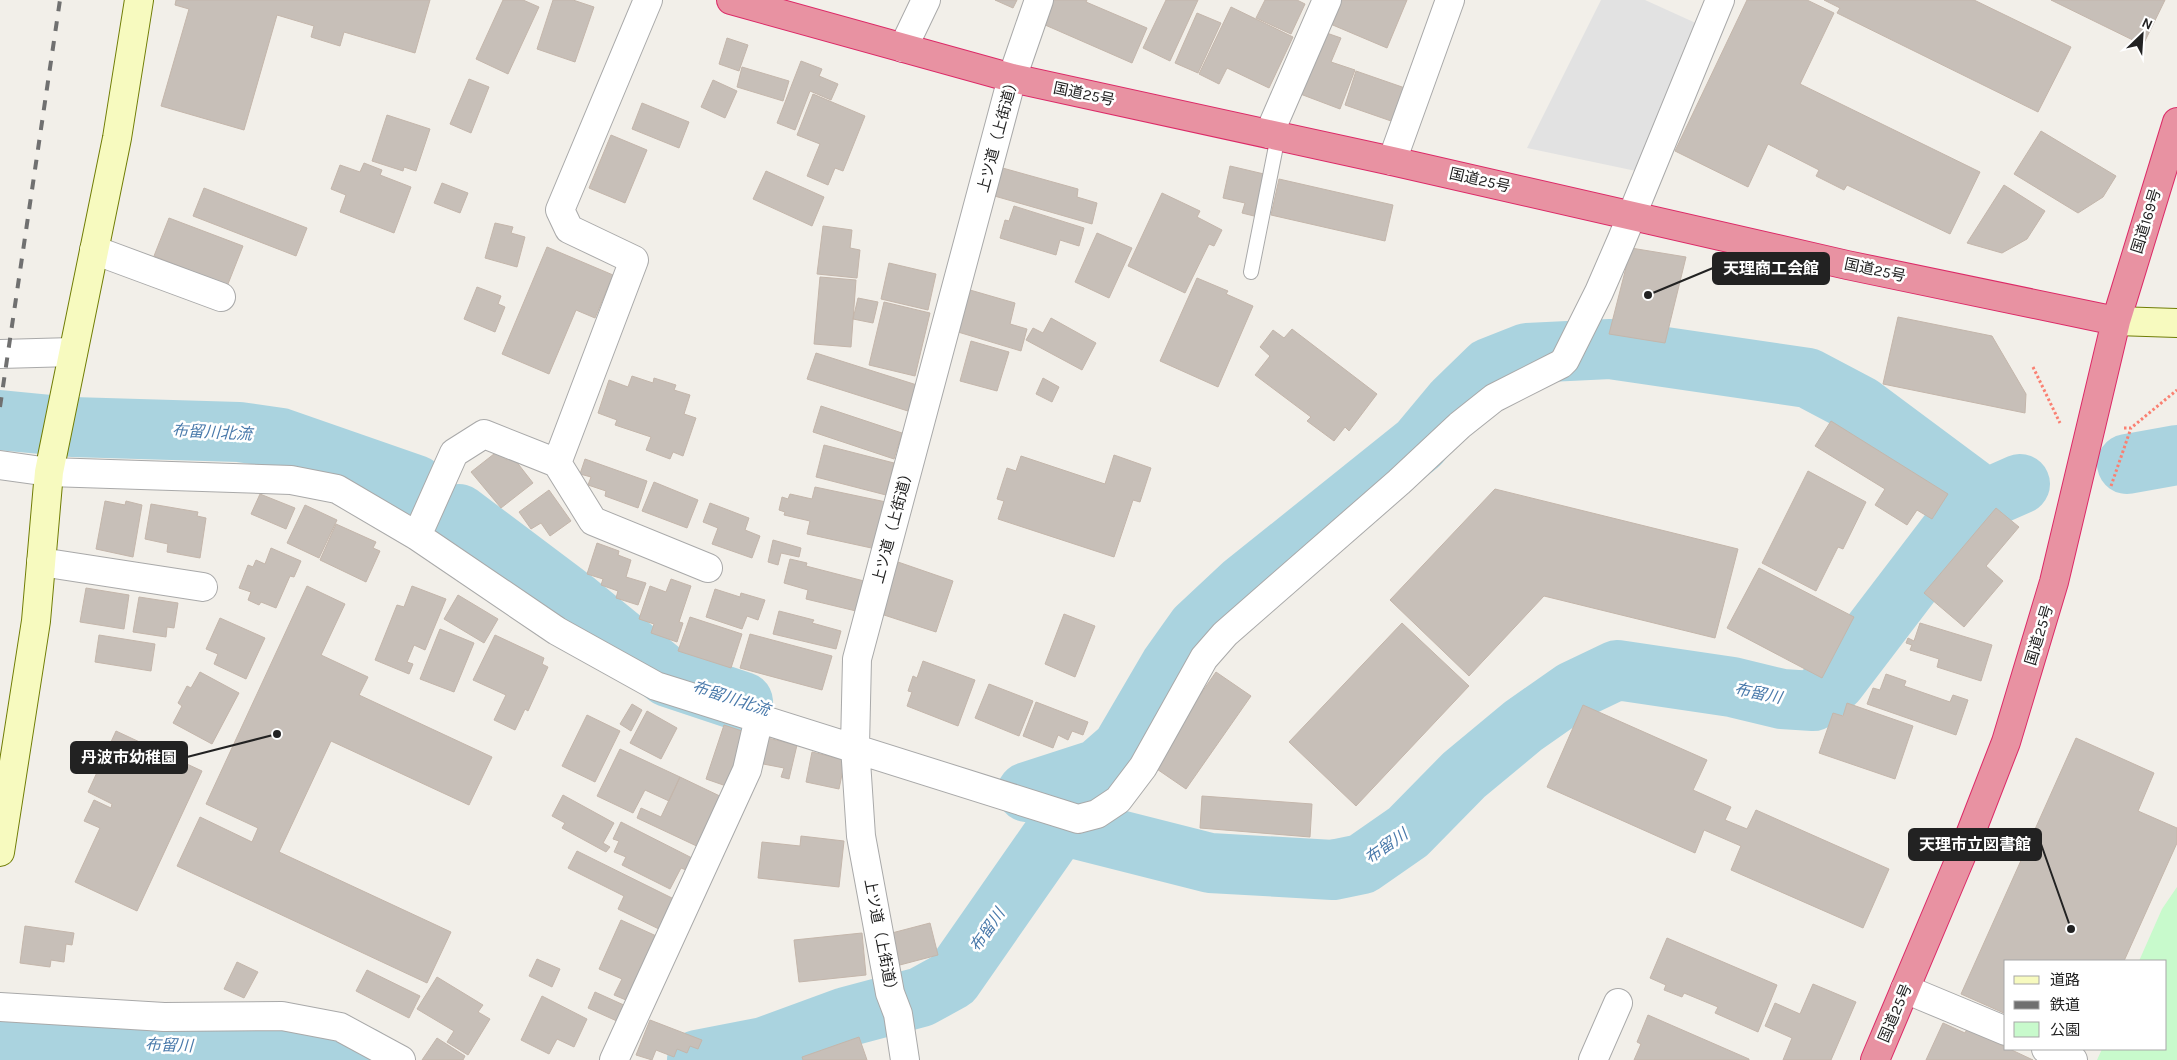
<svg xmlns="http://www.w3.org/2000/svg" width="2177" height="1060" font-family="Karla,'Noto Sans JP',sans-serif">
  <rect width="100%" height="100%" fill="#f2efe9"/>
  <path fill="#c8facc" d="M2177 887V1060H2097L2102 1049H2166V961H2139L2162 909Z"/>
  <path fill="#e2e2e2" d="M1601 0H1645L1698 24 1636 171 1527 148Z"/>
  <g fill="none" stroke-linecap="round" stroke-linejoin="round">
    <path stroke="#aad3df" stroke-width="60" d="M0 420 72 427 239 432 281 438 416 485
      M2127 464 2177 455
      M459 514 576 602 668 677 743 702
      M1027 792 1098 769 1122 748 1170 666 1197 628 1243 585 1419 444 1454 402 1489 368 1527 353 1610 349 1808 378 1861 406 1986 499
      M1060 825 1210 863 1333 870 1362 864 1408 832 1464 775 1523 726 1573 691 1617 670 1732 687 1782 699 1813 701 1836 681 1961 517 1986 499 2020 484
      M0 1045 155 1044 326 1052 364 1057 367 1060
      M697 1060 764 1047 846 1017 921 997 952 980 1060 825"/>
  </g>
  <path fill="#c7bfb8" stroke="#c4b6ab" d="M176 0H430L415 53 344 32 340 46 311 37 314 26 277 15 244 130 161 106 189 9 175 5Z
    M503 0H523L539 7 508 74 476 59Z
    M553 0H573L594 7 575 62 537 49Z
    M995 0H1017L1013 8Z
    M1045 0H1087L1086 2 1147 28 1132 63 1036 21Z
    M1166 0H1198L1170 61 1143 48Z
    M1265 0H1297L1305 4 1291 34 1256 18Z
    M1338 0H1407L1387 48 1328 23Z
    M1747 0H1807L1834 13 1800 84 1980 172 1950 234 1847 185 1844 190 1816 176 1819 170 1768 144 1748 187 1675 151Z
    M1824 0H1974L2071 47 2038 112 1837 13 1840 8Z
    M2051 0H2165L2143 45Z
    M1231 7 1293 37 1269 88 1227 68 1219 84 1199 74Z
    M1197 13 1221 23 1198 73 1175 63Z
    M1318 30 1341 38 1331 62 1355 70 1340 109 1295 92Z
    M727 38 748 45 739 71 719 64Z
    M801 61 822 69 819 76 838 84 831 100 810 91 795 130 777 123Z
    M742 67 789 81 783 101 737 87Z
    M1356 71 1405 88 1394 122 1345 105Z
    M469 79 489 87 471 133 450 124Z
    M713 80 737 91 725 118 701 107Z
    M813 94 865 116 843 171 835 168 828 185 807 176 820 144 797 135Z
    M642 103 689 122 679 148 632 129Z
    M387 115 430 129 416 171 404 167 403 171 372 161Z
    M2041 131 2116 176 2103 197 2078 213 2014 174Z
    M611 135 647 150 625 203 589 188Z
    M364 163 382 170 380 175 411 187 394 233 340 212 346 195 331 189 340 165 360 172Z
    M1230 166 1264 174 1254 216 1242 213 1245 203 1223 198Z
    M999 167 1078 189 1077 197 1097 203 1092 224 991 195Z
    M766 171 824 197 812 226 753 199Z
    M1279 179 1393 205 1385 241 1271 215Z
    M442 183 468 193 460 213 434 203Z
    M2004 185 2045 211 2027 239 2002 253 1967 243Z
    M204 188 307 228 296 256 193 216Z
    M1162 193 1200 211 1197 217 1222 230 1214 246 1209 244 1185 293 1128 266Z
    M1014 206 1084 228 1079 246 1060 240 1056 255 1000 238 1005 220 1009 221Z
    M169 218 243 246 226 289 188 274 189 270 154 256Z
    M495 223 513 227 511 233 525 237 517 267 485 258Z
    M823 226 852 230 850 248 860 250 857 278 817 274Z
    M1097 233 1132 248 1109 298 1075 282Z
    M547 247 613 275 595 318 576 310 549 374 502 354Z
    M1631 248 1686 257 1665 343 1609 334Z
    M889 263 936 274 928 310 881 299Z
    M820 277 856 280 851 347 814 344Z
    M1197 278 1228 291 1226 294 1253 306 1218 387 1160 361Z
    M477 287 501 296 498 304 505 307 495 332 464 319Z
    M970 290 1015 303 1010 324 1027 329 1021 351 958 332Z
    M858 298 878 302 873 323 853 319Z
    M884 302 930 313 915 376 869 365Z
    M1898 317 1992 336 2026 394 2025 413 1883 384Z
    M1051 318 1096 343 1082 370 1026 340 1033 328 1043 333Z
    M1292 329 1377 394 1349 431 1345 427 1334 441 1307 421 1311 417 1255 375 1270 356 1260 347 1273 330 1284 338Z
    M971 341 1009 352 997 391 960 381Z
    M816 353 920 386 911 412 807 379Z
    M632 376 653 383 654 378 676 385 674 390 690 395 684 414 696 418 683 456 673 452 670 459 646 450 651 437 615 425 617 420 598 413 609 380 628 387Z
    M1043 378 1059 387 1052 402 1036 394Z
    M821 406 902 433 894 459 813 432Z
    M1831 421 1948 494 1932 519 1917 510 1907 525 1875 505 1885 489 1815 446Z
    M824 445 894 463 886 495 816 477Z
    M499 450 506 460 512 456 533 483 501 508 471 472Z
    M1114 455 1151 468 1140 502 1133 500 1114 557 998 519 1004 501 997 499 1007 468 1016 471 1021 456 1105 484Z
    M585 459 647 481 638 508 605 496 606 491 588 485 591 477 580 474Z
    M1808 471 1866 502 1843 549 1838 547 1816 591 1762 563Z
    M654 482 698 500 687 528 642 511Z
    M815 487 886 502 876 549 807 534 810 521 784 515 785 512 779 510 782 497 788 499 790 494 812 499Z
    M1495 489 1738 549 1715 638 1544 596 1469 676 1390 600Z
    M549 490 571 521 550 536 541 523 531 529 519 512Z
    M260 494 295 508 286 529 251 514Z
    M105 501 125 505 126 501 142 505 133 557 96 549Z
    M710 503 749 518 745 530 760 536 752 558 712 544 718 528 703 522Z
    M151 504 198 512 197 516 206 518 200 558 167 552 168 544 145 539Z
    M305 505 337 520 319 558 287 543Z
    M1996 508 2019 527 1986 566 2003 581 1964 627 1924 593Z
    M336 524 376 542 373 548 380 551 366 582 320 560Z
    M773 540 801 548 799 557 781 553 778 565 768 562Z
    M597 543 619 551 618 555 631 560 626 577 646 583 638 605 616 598 618 591 601 585 603 579 587 574Z
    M271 548 301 561 294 577 290 576 276 608 261 602 259 605 248 600 251 592 239 588 248 565 253 567 256 560 265 564Z
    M790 559 807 563 806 566 864 581 856 611 806 599 808 590 784 583Z
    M898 562 953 581 936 632 881 614Z
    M1759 568 1854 617 1822 678 1727 628Z
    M671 579 691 586 679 622 683 623 677 642 651 633 654 624 639 619 650 586 666 592Z
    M307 586 345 604 321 655 368 677 359 695 492 757 469 805 331 741 279 852 451 932 427 983 177 866 200 817 252 842 258 828 206 804Z
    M412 586 446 599 425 650 414 645 407 662 413 664 409 674 375 660 397 605 404 607Z
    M86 588 129 595 124 629 80 622Z
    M715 589 740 597 741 593 765 600 758 620 747 616 742 629 706 617Z
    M458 595 498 619 484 643 444 619Z
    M139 597 178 603 174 628 167 627 166 637 133 632Z
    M779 611 814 620 812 623 841 631 836 649 773 634Z
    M1064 614 1095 626 1075 677 1045 664Z
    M690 617 742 634 731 668 678 651Z
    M220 618 265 638 246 679 214 664 218 654 206 649Z
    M1402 623 1469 686 1356 806 1289 742Z
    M1920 623 1992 645 1981 681 1937 667 1939 659 1910 650 1912 645 1906 643 1908 638 1914 641Z
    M440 629 474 643 454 692 420 679Z
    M750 634 832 656 822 690 740 668Z
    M99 635 155 644 151 671 95 662Z
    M495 635 544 658 542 664 548 667 528 711 525 709 515 730 494 720 506 695 473 680Z
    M923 661 975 680 958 726 907 706 912 692 908 691 913 676 917 678Z
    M200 672 239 693 212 744 173 723 182 706 178 703 187 686 191 688Z
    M1216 672 1251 696 1186 789 1151 765Z
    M1886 674 1906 681 1904 686 1950 702 1953 695 1968 700 1956 735 1867 704 1873 688 1880 690Z
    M989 684 1033 701 1019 736 975 718Z
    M1036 702 1088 722 1083 735 1072 731 1068 740 1058 735 1053 748 1023 736Z
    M1847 703 1913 726 1895 779 1819 753 1833 713 1843 716Z
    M632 704 642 710 631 731 620 724Z
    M1583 705 1707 760 1693 790 1731 807 1725 820 1747 829 1756 810 1889 869 1863 928 1731 870 1741 846 1704 830 1695 853 1547 787Z
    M647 711 677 728 661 759 630 743Z
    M587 715 620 731 595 782 562 766Z
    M724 725 751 734 732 788 706 779Z
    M116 731 202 771 137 911 75 882 100 828 84 821 94 800 111 808 112 804 88 792Z
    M759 736 797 745 789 779 781 777 784 768 753 762Z
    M2076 738 2154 773 2138 811 2177 828V843L2124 961H2006V1014L1961 994Z
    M620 749 680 777 669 801 645 790 633 813 597 796Z
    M812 752 845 760 839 789 806 782Z
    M680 777 726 799 703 849 637 818 641 808 661 817Z
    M563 795 614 823 603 843 610 847 606 852 562 828 565 823 552 816Z
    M1202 796 1312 804 1310 837 1200 828Z
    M621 822 692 858 686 870 681 868 670 889 622 865 626 857 614 852 619 841 613 839Z
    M801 836 844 841 839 887 758 878 762 842 800 846Z
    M577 851 680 902 665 932 618 909 624 896 568 868Z
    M621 920 663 939 633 1003 614 995 622 979 599 969Z
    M930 923 938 955 896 966 888 934Z
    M25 926 74 933 72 945 66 944 64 962 51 960 50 967 20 963Z
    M862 933 866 975 799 982 794 940Z
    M1667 938 1777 985 1758 1032 1715 1013 1718 1007 1684 993 1682 997 1664 990 1666 985 1650 978Z
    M537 959 560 969 552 987 529 976Z
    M237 962 258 972 244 998 224 989Z
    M367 970 420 996 409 1018 356 991Z
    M437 977 483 1005 478 1012 490 1019 468 1055 447 1042 454 1031 417 1009Z
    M1813 984 1856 1002 1831 1060H1783L1792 1038 1765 1026 1775 1003 1800 1014Z
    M595 992 626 1006 619 1022 588 1008Z
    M542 996 587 1019 574 1047 557 1039 549 1054 521 1040Z
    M1648 1015 1749 1059V1060H1634L1641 1044 1637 1042Z
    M650 1020 702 1040 698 1049 690 1046 687 1053 677 1049 674 1057 656 1050 652 1060 636 1055Z
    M1943 1023 1965 1033 1967 1029 2033 1060H1926Z
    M859 1037 867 1060H803L802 1057Z
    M437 1038 465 1056 463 1060H422Z"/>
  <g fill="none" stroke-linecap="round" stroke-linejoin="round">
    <defs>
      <path id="lane" d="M1251 272 1278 136"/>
      <path id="street" d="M903 48 926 0
        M1269 134 1327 0
        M1392 161 1450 0
        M94 250 221 297
        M0 354 73 352
        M557 463 593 521 708 568
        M0 465 49 472 291 480 337 489 417 536 557 631 656 686 1078 819 1097 814 1118 800 1143 767 1204 658 1225 634 1399 482 1460 425 1494 398 1561 364 1565 360 1599 292 1622 239 1720 0
        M417 536 454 453 484 434 557 463 634 260 569 229 560 210 648 0
        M41 562 203 587
        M1905 989 2006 1031
        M0 1007 164 1017 282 1016 340 1027 401 1060
        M2046 1049 2073 1060
        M614 1060 747 770 759 718
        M905 1060 898 1014 890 993 861 836 855 746 857 659 1012 78 1039 0
        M1593 1060 1618 1003"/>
      <path id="secondary" d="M2116 321 2177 323
        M0 852 36 621 49 472 117 138 139 0"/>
      <path id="highway" d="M731 0 1012 78 1392 161 1847 265 2116 321
        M1875 1060 1968 840 2006 742 2054 582 2116 321 2177 122"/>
    </defs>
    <use href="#lane" stroke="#a9a9a9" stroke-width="16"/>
    <use href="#street" stroke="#a9a9a9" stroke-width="30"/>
    <use href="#secondary" stroke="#707d05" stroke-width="30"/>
    <use href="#highway" stroke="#dc2a67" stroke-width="30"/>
    <path stroke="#fa8072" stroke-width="3" stroke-dasharray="2.5 2.5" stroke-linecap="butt" d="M2033 367 2060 423
      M2124 428H2131L2177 390
      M2111 486 2131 428"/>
    <use href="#lane" stroke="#fff" stroke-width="14"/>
    <use href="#street" stroke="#fff" stroke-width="28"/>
    <use href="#secondary" stroke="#f7fabf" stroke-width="28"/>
    <use href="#highway" stroke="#e892a2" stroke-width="28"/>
    <path stroke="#707070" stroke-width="4" stroke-dasharray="10 10" stroke-linecap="butt" d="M0 407 60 0"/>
  </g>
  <g text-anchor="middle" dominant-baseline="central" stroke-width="5" stroke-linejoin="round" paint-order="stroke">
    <g font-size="15" fill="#222" stroke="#fff">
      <text transform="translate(1084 94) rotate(12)">国道25号</text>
      <text transform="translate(998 134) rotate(-75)">上ツ道（上街道）</text>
      <text transform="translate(1480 180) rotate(13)">国道25号</text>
      <text transform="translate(2146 221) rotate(-73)">国道169号</text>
      <text transform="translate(1875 270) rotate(12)">国道25号</text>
      <text transform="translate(893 525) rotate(-75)">上ツ道（上街道）</text>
      <text transform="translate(2039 635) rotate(-73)">国道25号</text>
      <text transform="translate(881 938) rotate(79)">上ツ道（上街道）</text>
      <text transform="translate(1895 1013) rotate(-67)">国道25号</text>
    </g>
    <g font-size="16" font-style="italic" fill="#4a7aab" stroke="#fff">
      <text transform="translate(212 432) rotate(3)">布留川北流</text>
      <text transform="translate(1758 693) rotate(12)">布留川</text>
      <text transform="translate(731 698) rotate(18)">布留川北流</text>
      <text transform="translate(1386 846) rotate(-35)">布留川</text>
      <text transform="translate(987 930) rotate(-55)">布留川</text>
      <text transform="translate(169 1045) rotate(2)">布留川</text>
    </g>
  </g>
  <path fill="none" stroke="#222" stroke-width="2" d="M1648 295L1713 268M277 734L187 757M2071 929L2041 844"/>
  <g fill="#222" stroke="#fff" stroke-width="2">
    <circle cx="1648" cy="295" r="5"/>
    <circle cx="277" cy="734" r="5"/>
    <circle cx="2071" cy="929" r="5"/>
  </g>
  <g fill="#222" stroke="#222" stroke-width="2">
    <rect x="1713" y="253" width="116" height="31" rx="5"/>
    <rect x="71" y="742" width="116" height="31" rx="5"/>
    <rect x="1909" y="829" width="132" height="31" rx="5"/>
  </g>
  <g font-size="16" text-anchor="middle" font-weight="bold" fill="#fff">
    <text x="1771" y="274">天理商工会館</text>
    <text x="129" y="763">丹波市幼稚園</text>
    <text x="1975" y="850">天理市立図書館</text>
  </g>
  <rect x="2004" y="960" width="162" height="90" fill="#ffffff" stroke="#a7a7a7"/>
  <rect x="2014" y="976" width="25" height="8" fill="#f7fabf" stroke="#a7a7a7"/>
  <text x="2050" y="985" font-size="15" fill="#222222">道路</text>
  <rect x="2014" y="1001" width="25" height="8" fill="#707070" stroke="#a7a7a7"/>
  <text x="2050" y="1010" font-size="15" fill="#222222">鉄道</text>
  <rect x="2014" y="1022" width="25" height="15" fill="#c8facc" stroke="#a7a7a7"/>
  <text x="2050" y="1035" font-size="15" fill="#222222">公園</text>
  <g transform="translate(2142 35) rotate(25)" stroke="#ffffff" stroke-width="4" paint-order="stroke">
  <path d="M0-4L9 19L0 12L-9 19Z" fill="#222222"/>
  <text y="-8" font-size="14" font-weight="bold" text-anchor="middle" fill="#222222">N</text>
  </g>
</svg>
